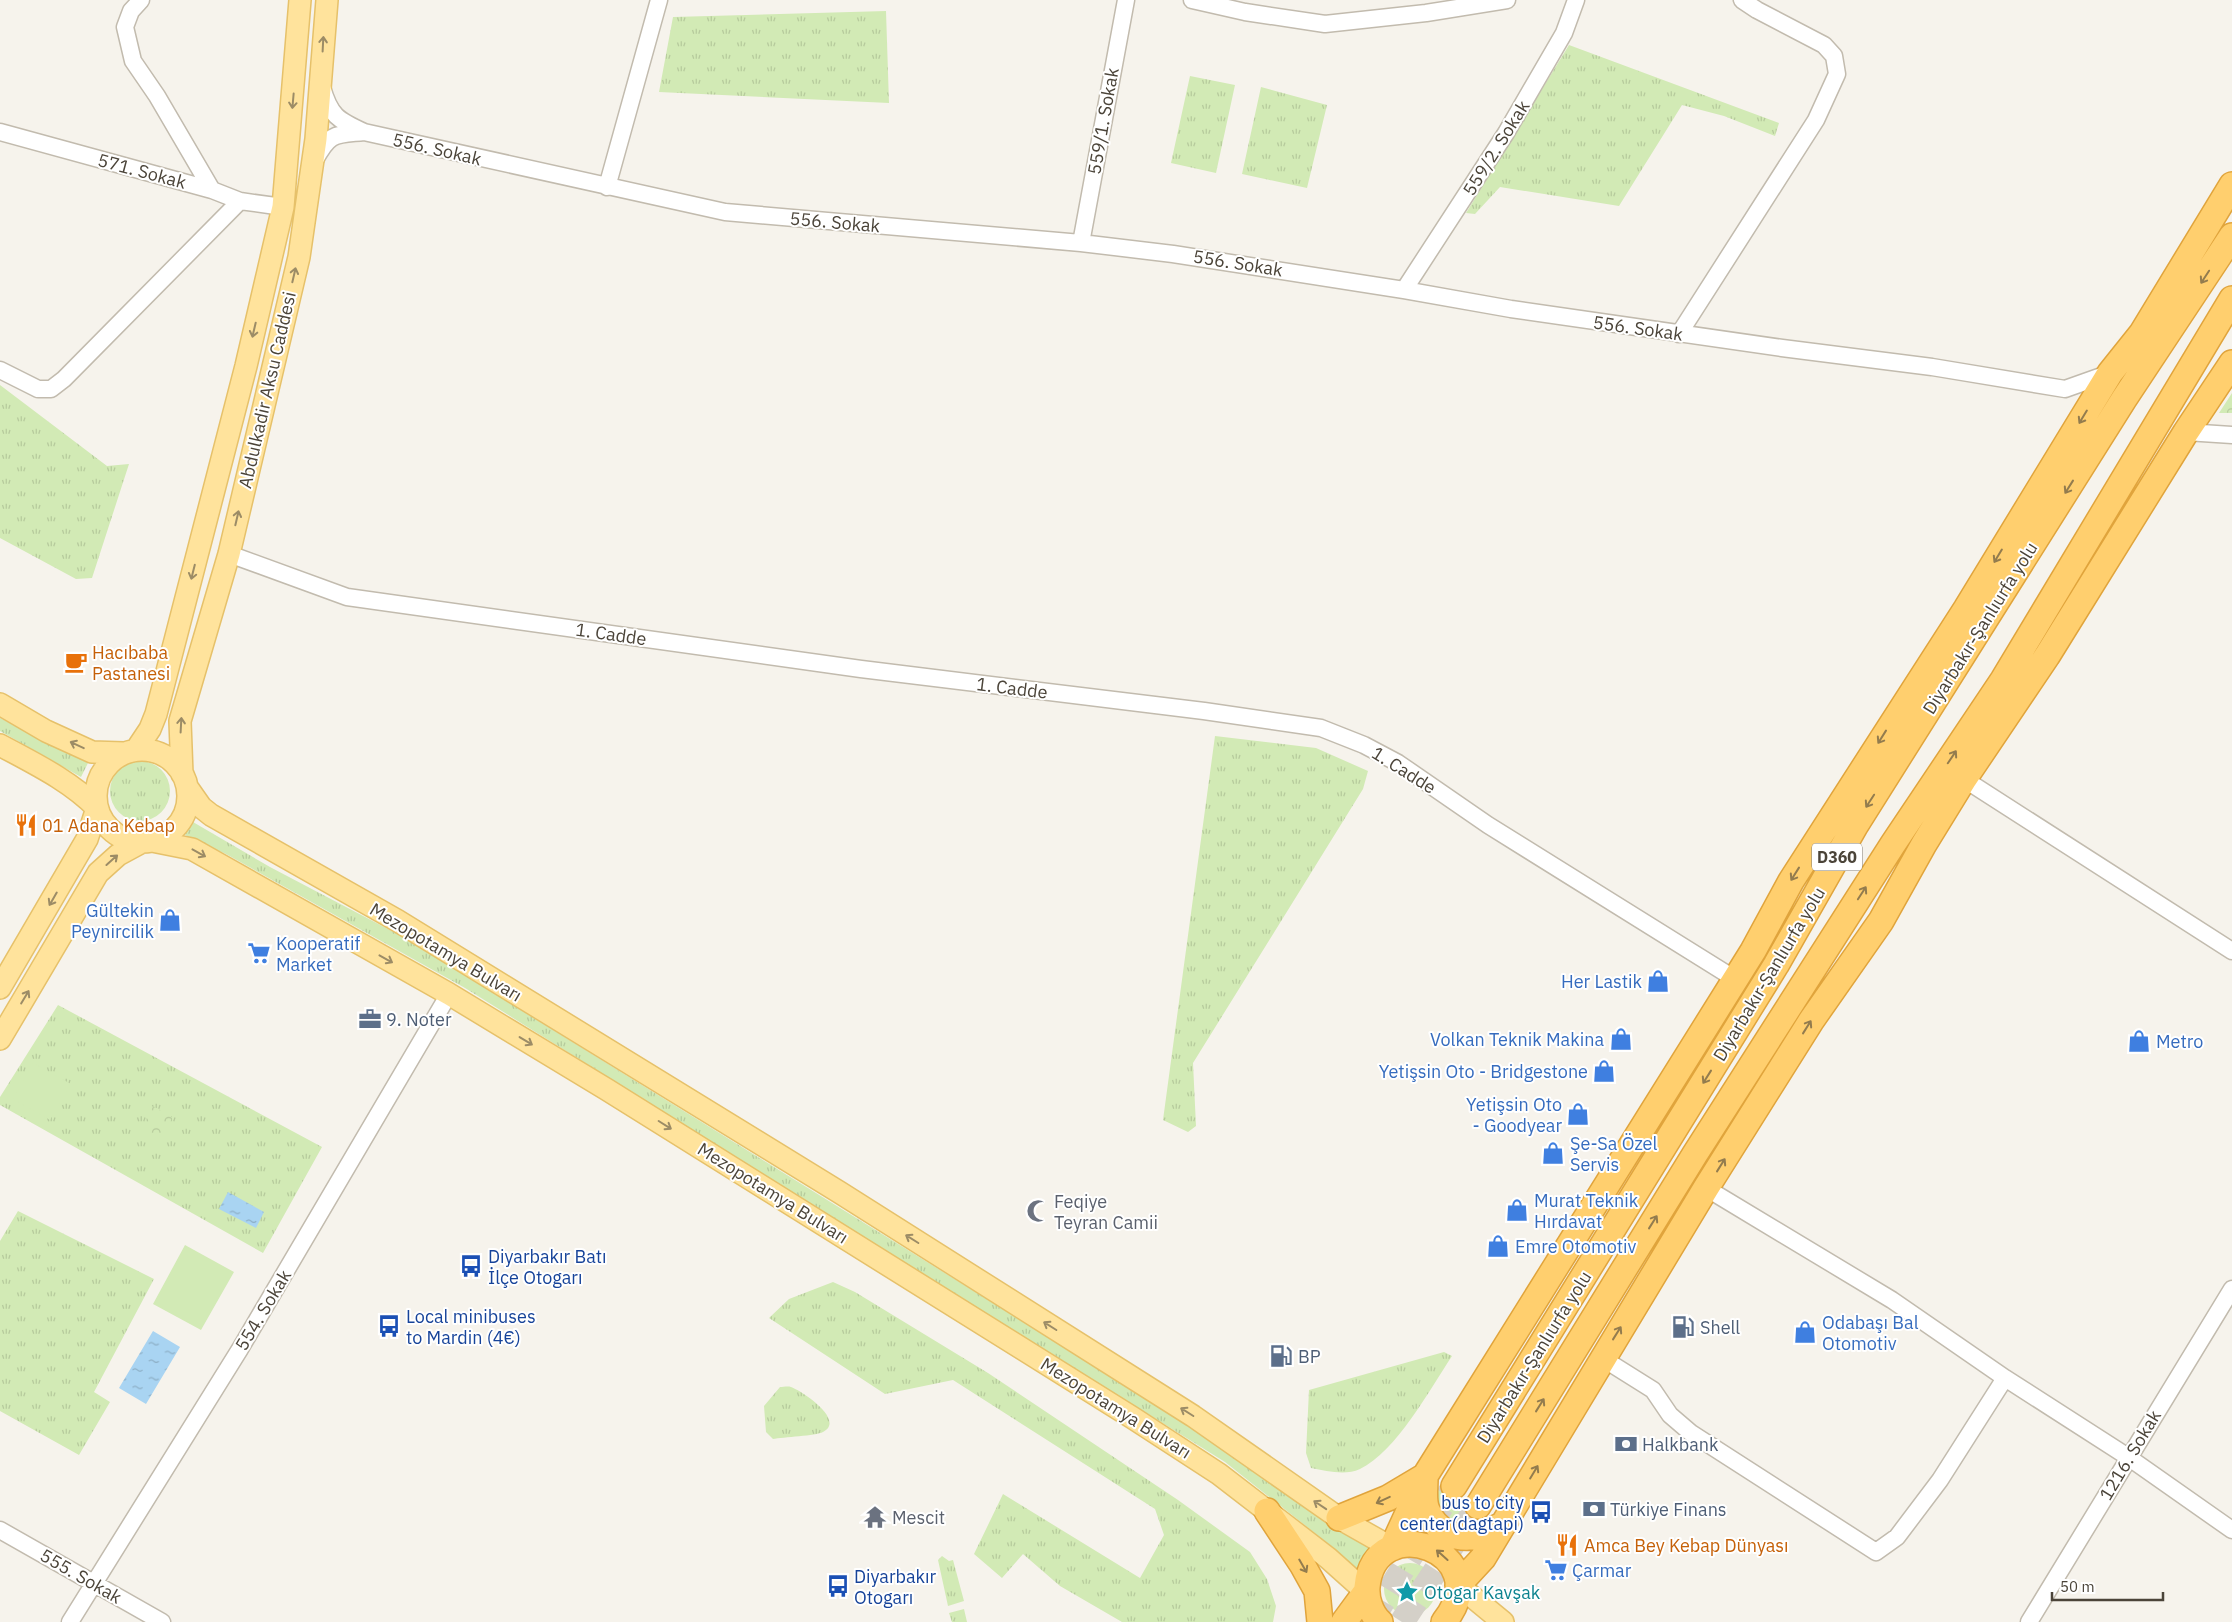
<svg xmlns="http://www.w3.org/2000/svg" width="2232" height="1622" font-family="'IBM Plex Sans',sans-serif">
  <defs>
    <pattern id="grass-tufts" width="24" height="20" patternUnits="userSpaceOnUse" patternTransform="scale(1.25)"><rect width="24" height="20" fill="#d2eab5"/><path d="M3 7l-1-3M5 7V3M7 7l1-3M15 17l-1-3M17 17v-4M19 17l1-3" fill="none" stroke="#b6ca9c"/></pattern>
    <pattern id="park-crowns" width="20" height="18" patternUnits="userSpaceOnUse" patternTransform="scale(1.25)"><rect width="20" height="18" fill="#d2eab5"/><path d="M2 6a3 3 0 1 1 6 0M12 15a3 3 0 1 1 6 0" fill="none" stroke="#b6ca9c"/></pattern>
    <pattern id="water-ripples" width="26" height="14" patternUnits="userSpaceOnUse" patternTransform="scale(1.25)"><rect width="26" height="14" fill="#a9d4f2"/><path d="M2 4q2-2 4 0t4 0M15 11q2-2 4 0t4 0" fill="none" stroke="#8caec5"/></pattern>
  </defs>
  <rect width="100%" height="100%" fill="#f6f3ec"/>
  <path fill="url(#grass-tufts)" d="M886 11 889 103 659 92 673 17Z
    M1569 45 1779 123 1775 136 1724 116 1682 105 1619 206 1500 187 1475 214 1466 213Z
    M1190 76 1235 85 1216 173 1171 163Z
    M1261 87 1327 105 1307 188 1242 174Z
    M0 385 107 466 129 464 92 578 76 579 0 538Z
    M0 718 88 763 81 777 0 731Z
    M1215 736 1316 748 1368 771 1363 789 1193 1063 1196 1126 1188 1132 1163 1120Z
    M110 791a30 30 0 1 1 60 0a30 30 0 1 1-60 0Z
    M193 822 270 867 405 938 1222 1445 1322 1519 1375 1548 1356 1577 1335 1549 1225 1462 465 988 226 854 185 835Z
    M58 1005 322 1147 263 1253 0 1105V1097Z
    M18 1211 154 1279 94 1392 110 1402 79 1455 0 1411V1241Z
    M833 1282 855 1292 988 1373 1178 1500 1250 1552 1267 1579 1276 1606 1273 1622H1122L1060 1586 1023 1554 1002 1578 974 1554 1003 1494 1140 1578 1164 1535 1155 1509 953 1380 885 1394 769 1318 789 1299Z
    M1444 1352 1452 1356C1430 1389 1396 1452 1360 1469 1345 1476 1327 1471 1311 1468L1306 1453 1309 1390Z
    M780 1387C783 1387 788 1386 791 1387 802 1391 846 1420 823 1432 816 1436 783 1437 773 1439L766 1432 764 1406Z
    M1439 1486 1487 1516C1462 1536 1432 1517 1439 1486Z
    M942 1556 949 1561 953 1560 964 1601 948 1606 938 1560Z
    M1384 1589a26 26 0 1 1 52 0a26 26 0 1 1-52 0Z
    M964 1609 967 1622H952L949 1613Z"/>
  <path fill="url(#park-crowns)" d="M2232 393V413H2219Z
    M153 1106 172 1117 166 1134 159 1140C134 1140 146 1119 153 1106Z"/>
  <path fill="#d2eab5" d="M33 1063 71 1084 50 1120 13 1099Z
    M185 1245 234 1272 201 1330 153 1304Z"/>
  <path fill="url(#water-ripples)" d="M228 1192 264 1212 256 1228 219 1209Z
    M153 1331 180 1347 146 1404 119 1388Z"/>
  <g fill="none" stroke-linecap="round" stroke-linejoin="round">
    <path stroke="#d4d0c8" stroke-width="25" stroke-dasharray="25 12" stroke-linecap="butt" d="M1370 1622 1454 1486
      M1402 1622 1478 1506"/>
    <defs>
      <path id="minor" d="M141 0 131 11 125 27 133 61 157 96 212 190
        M1192 0 1245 12 1325 24 1426 13 1507 0
        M0 132 212 190 240 201 283 207
        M364 132 725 212 1081 243 1173 254 1404 290 1511 309 1782 348 1932 367 2065 389 2110 373
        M315 160C330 132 335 135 364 132 338 120 330 116 322 87
        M607 187 659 0
        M1081 243 1126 0
        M1404 290 1506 133 1564 33 1576 0
        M1679 334 1816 120 1837 74 1834 56 1824 45 1757 10 1742 0
        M0 370 38 389H51L64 379 240 201
        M2186 432 2232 435
        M229 554 347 597 861 669 1204 711 1321 728 1364 745 1398 763 1488 825 1735 979
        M1964 779 2232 951
        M1706 1188 1892 1300 2005 1378 2128 1457 2232 1530
        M1602 1358 1653 1390 1670 1415 1691 1433 1876 1552 1897 1537 1940 1480 2005 1378
        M0 1530 162 1622
        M70 1622 240 1349 449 994
        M2029 1622 2232 1289"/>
      <path id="major" d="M0 704 46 731 92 752 124 753
        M0 745C35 764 69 780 97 808L87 839 0 988
        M136 750 150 729 156 714 246 366 283 207 300 0
        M96 796a46 46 0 1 1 92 0a46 46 0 1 1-92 0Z
        M182 774 180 721 229 554 299 257 316 139 327 0
        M187 787 201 807 211 815 398 921 839 1192 1193 1416 1339 1518 1392 1548
        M152 841 192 849 449 994 606 1089 1133 1418 1219 1474 1328 1558 1366 1592
        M0 1039 98 873 118 855 142 842
        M1458 1585 1503 1622"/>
      <path id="highway" d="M1425 1479C1425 1489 1423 1501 1427 1510 1436 1532 1458 1542 1481 1535 1488 1532 1495 1528 1502 1525
        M1454 1486 1776 965 1855 826 2124 399 2232 236
        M1478 1506 1695 1154 1893 844 2003 680 2232 299
        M1267 1511 1302 1564 1317 1591 1320 1622
        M1339 1518 1388 1498 1425 1476
        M1392 1548 1425 1476 1753 951 1791 881 1966 609 2110 373 2142 333 2232 185
        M1458 1585 1483 1558 1706 1188 1811 1021 1881 921 1924 844 1964 779 2047 656 2186 432 2232 363
        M1344 1622 1366 1592
        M1380 1622C1371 1614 1366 1599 1367 1587 1374 1507 1500 1551 1444 1622"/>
    </defs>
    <use href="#minor" stroke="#c2bbae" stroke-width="19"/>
    <use href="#major" stroke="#e6c16a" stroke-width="24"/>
    <use href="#highway" stroke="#e0a43c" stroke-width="28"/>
    <use href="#minor" stroke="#fff" stroke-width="16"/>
    <use href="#major" stroke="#ffe39c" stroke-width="21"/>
    <use href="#highway" stroke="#ffcf6e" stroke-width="25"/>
  </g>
  <defs><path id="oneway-shaft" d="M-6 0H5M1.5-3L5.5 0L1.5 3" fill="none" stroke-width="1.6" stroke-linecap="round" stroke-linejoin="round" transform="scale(1.25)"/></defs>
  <g stroke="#9c8c66">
    <use href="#oneway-shaft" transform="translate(323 44) rotate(-87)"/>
    <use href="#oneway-shaft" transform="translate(293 101) rotate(95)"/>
    <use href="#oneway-shaft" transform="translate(294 275) rotate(-77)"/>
    <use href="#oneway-shaft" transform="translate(254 330) rotate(103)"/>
    <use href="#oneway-shaft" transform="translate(237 518) rotate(-77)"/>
    <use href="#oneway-shaft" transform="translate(193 572) rotate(104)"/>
    <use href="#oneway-shaft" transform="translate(181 725) rotate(-87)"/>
    <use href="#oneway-shaft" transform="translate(77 745) rotate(-155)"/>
    <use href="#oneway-shaft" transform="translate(199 853) rotate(29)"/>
    <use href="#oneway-shaft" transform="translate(112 860) rotate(-42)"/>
    <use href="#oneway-shaft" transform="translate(53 899) rotate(120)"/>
    <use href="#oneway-shaft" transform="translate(386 959) rotate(29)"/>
    <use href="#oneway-shaft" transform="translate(25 997) rotate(-59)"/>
    <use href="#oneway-shaft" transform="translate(526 1041) rotate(31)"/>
    <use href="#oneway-shaft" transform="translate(665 1125) rotate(32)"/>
    <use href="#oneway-shaft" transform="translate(912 1239) rotate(-148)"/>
    <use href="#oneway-shaft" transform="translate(1050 1326) rotate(-148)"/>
    <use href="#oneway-shaft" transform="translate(1187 1412) rotate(-148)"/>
    <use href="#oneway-shaft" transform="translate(1320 1505) rotate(-146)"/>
  </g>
  <g stroke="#937c4e">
    <use href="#oneway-shaft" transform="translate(2205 277) rotate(123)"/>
    <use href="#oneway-shaft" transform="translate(2083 417) rotate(121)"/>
    <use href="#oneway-shaft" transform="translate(2069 487) rotate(122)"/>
    <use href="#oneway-shaft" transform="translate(1998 556) rotate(121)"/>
    <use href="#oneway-shaft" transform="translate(1882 737) rotate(122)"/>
    <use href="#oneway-shaft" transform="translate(1952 757) rotate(-56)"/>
    <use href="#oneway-shaft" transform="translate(1870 801) rotate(123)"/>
    <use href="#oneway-shaft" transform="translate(1795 874) rotate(122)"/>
    <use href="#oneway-shaft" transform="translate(1862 893) rotate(-57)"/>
    <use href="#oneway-shaft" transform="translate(1807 1027) rotate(-58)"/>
    <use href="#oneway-shaft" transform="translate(1707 1077) rotate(122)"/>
    <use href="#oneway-shaft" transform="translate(1721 1165) rotate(-58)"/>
    <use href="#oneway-shaft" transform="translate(1653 1222) rotate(-58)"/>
    <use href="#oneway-shaft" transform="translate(1617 1333) rotate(-58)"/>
    <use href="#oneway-shaft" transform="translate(1540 1405) rotate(-58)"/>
    <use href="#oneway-shaft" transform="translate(1534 1472) rotate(-59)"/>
    <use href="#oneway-shaft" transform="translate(1383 1500) rotate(155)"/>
    <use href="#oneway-shaft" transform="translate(1442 1555) rotate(-138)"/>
    <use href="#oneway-shaft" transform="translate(1303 1566) rotate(60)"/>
  </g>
  <defs>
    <symbol id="cafe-bare" viewBox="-9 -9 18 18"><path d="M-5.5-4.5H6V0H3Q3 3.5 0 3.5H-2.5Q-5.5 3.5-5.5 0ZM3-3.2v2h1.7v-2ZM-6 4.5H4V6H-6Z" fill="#e8710a" stroke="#fff" stroke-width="2.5" paint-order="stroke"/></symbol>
    <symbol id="restaurant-bare" viewBox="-9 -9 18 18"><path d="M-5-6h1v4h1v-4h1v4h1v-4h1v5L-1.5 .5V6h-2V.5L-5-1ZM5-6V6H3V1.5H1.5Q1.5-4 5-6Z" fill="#e8710a" stroke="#fff" stroke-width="2.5" paint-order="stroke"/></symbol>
    <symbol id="shop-bare" viewBox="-9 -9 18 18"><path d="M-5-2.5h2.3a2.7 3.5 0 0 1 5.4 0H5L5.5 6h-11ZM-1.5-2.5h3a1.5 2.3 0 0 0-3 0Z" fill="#3f7fe0" stroke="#fff" stroke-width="2.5" paint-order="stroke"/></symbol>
    <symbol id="supermarket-bare" viewBox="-9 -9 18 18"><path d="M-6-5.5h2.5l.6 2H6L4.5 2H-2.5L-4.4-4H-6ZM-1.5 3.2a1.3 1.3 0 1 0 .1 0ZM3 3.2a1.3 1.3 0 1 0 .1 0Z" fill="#3f7fe0" stroke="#fff" stroke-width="2.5" paint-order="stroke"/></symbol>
    <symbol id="office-bare" viewBox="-9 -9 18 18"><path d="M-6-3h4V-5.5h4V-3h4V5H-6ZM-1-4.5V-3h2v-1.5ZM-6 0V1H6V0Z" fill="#5c6f8a" stroke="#fff" stroke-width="2.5" paint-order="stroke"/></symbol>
    <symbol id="mosque-bare" viewBox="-9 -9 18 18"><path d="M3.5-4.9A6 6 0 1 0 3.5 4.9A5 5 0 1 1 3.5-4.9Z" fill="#6b7280" stroke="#fff" stroke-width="2.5" paint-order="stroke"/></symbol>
    <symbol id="bus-bare" viewBox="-9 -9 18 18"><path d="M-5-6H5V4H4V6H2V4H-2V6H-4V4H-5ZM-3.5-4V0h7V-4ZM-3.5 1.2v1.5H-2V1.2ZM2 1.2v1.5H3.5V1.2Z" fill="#1a4fb4" stroke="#fff" stroke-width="2.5" paint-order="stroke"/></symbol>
    <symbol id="fuel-bare" viewBox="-9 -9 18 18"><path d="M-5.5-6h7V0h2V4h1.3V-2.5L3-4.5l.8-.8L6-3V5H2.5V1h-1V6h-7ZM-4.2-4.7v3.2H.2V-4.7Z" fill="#5c6f8a" stroke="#fff" stroke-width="2.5" paint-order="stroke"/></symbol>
    <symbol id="bank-bare" viewBox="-9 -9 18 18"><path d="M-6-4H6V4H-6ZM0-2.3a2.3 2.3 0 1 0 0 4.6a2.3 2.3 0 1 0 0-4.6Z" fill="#5c6f8a" stroke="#fff" stroke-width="2.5" paint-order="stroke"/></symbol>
    <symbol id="temple-bare" viewBox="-9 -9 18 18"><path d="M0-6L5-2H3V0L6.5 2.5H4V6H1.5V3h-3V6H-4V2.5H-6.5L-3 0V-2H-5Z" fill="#6b7280" stroke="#fff" stroke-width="2.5" paint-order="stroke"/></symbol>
    <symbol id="sight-bare" viewBox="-9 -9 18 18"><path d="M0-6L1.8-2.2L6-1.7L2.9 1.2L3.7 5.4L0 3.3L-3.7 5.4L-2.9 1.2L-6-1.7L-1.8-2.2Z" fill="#0f9aa8" stroke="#fff" stroke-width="2.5" paint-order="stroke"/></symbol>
  </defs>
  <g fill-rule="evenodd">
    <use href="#cafe-bare" x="60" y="646" width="32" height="32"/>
    <use href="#restaurant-bare" x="10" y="809" width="32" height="32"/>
    <use href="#shop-bare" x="154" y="904" width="32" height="32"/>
    <use href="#supermarket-bare" x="243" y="937" width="32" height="32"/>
    <use href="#shop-bare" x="1642" y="965" width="32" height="32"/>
    <use href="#office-bare" x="354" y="1003" width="32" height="32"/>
    <use href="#shop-bare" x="1605" y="1023" width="32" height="32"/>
    <use href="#shop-bare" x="2123" y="1025" width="32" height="32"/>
    <use href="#shop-bare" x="1588" y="1055" width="32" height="32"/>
    <use href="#shop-bare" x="1562" y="1098" width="32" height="32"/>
    <use href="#shop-bare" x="1537" y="1137" width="32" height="32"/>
    <use href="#shop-bare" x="1501" y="1194" width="32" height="32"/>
    <use href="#mosque-bare" x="1022" y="1195" width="32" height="32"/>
    <use href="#shop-bare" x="1482" y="1230" width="32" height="32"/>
    <use href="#bus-bare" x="455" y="1250" width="32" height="32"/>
    <use href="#bus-bare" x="373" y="1310" width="32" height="32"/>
    <use href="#fuel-bare" x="1667" y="1311" width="32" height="32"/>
    <use href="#shop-bare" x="1789" y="1316" width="32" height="32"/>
    <use href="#fuel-bare" x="1265" y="1340" width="32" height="32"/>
    <use href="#bank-bare" x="1610" y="1428" width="32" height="32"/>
    <use href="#bank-bare" x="1578" y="1493" width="32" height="32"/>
    <use href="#bus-bare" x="1525" y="1496" width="32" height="32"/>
    <use href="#temple-bare" x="859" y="1501" width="32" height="32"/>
    <use href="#restaurant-bare" x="1551" y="1529" width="32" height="32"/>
    <use href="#supermarket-bare" x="1540" y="1554" width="32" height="32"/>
    <use href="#bus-bare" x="822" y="1570" width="32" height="32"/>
    <use href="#sight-bare" x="1391" y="1576" width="32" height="32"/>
  </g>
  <g text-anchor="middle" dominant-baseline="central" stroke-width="4" stroke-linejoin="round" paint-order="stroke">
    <rect fill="#fff" stroke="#817c74" stroke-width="1" x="1812" y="843.5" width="50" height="27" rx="4"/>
    <g font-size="16" font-weight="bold" fill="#4b4439">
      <text x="1837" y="857">D360</text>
    </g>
    <g font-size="18" fill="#4b4439" stroke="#fff">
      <text transform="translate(1103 121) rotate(-80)">559/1. Sokak</text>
      <text transform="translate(1496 148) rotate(-58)">559/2. Sokak</text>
      <text transform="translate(437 149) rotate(13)">556. Sokak</text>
      <text transform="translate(142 171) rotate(15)">571. Sokak</text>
      <text transform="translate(835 222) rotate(5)">556. Sokak</text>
      <text transform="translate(1238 263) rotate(9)">556. Sokak</text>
      <text transform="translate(1638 328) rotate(8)">556. Sokak</text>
      <text transform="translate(267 390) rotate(-77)">Abdulkadir Aksu Caddesi</text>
      <text transform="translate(1980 628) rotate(-58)">Diyarbakır-Şanlıurfa yolu</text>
      <text transform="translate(611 634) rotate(8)">1. Cadde</text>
      <text transform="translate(1012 688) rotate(7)">1. Cadde</text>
      <text transform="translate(1404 770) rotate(32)">1. Cadde</text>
      <text transform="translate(446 952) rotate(31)">Mezopotamya Bulvarı</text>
      <text transform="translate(1769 974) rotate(-59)">Diyarbakır-Şanlıurfa yolu</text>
      <text transform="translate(773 1193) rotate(32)">Mezopotamya Bulvarı</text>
      <text transform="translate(263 1310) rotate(-59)">554. Sokak</text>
      <text transform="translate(1534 1357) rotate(-58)">Diyarbakır-Şanlıurfa yolu</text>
      <text transform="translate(1116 1408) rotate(32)">Mezopotamya Bulvarı</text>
      <text transform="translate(2130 1455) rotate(-59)">1216. Sokak</text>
      <text transform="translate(81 1576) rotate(30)">555. Sokak</text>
    </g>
    <g font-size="18" fill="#c56008" stroke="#fff" text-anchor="start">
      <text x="92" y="652">Hacıbaba<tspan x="92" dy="21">Pastanesi</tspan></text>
      <text x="42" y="825">01 Adana Kebap</text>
      <text x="1584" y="1545">Amca Bey Kebap Dünyası</text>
    </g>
    <g font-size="18" fill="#366cbe" stroke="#fff" text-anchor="start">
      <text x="154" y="910" text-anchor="end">Gültekin<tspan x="154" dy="21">Peynircilik</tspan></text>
      <text x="276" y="943">Kooperatif<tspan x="276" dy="21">Market</tspan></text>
      <text x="1642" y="981" text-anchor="end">Her Lastik</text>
      <text x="1604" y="1039" text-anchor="end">Volkan Teknik Makina</text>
      <text x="2156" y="1041">Metro</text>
      <text x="1588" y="1071" text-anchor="end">Yetişsin Oto - Bridgestone</text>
      <text x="1562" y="1104" text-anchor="end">Yetişsin Oto<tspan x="1562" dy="21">- Goodyear</tspan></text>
      <text x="1570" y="1143">Şe-Sa Özel<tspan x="1570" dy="21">Servis</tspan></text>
      <text x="1534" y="1200">Murat Teknik<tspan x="1534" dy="21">Hırdavat</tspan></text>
      <text x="1515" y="1246">Emre Otomotiv</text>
      <text x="1822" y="1322">Odabaşı Bal<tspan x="1822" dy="21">Otomotiv</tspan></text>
      <text x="1572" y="1570">Çarmar</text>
    </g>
    <g font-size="18" fill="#4e5e75" stroke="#fff" text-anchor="start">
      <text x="386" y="1019">9. Noter</text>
      <text x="1700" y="1327">Shell</text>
      <text x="1298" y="1356">BP</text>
      <text x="1642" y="1444">Halkbank</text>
      <text x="1610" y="1509">Türkiye Finans</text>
    </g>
    <g font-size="18" fill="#5b616d" stroke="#fff" text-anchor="start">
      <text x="1054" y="1201">Feqiye<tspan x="1054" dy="21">Teyran Camii</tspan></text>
      <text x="892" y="1517">Mescit</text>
    </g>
    <g font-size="18" fill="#164399" stroke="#fff" text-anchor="start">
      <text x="488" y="1256">Diyarbakır Batı<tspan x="488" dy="21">İlçe Otogarı</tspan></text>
      <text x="406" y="1316">Local minibuses<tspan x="406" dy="21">to Mardin (4€)</tspan></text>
      <text x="1524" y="1502" text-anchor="end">bus to city<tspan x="1524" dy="21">center(dagtapi)</tspan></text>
      <text x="854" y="1576">Diyarbakır<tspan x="854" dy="21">Otogarı</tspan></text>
    </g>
    <g font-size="18" fill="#0d838f" stroke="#fff" text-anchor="start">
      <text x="1424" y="1592">Otogar Kavşak</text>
    </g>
  </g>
  <path d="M2052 1592v8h111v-8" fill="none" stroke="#4b4439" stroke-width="2.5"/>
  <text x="2060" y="1592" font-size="15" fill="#4b4439" stroke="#ffffff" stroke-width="4" paint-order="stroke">50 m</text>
</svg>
